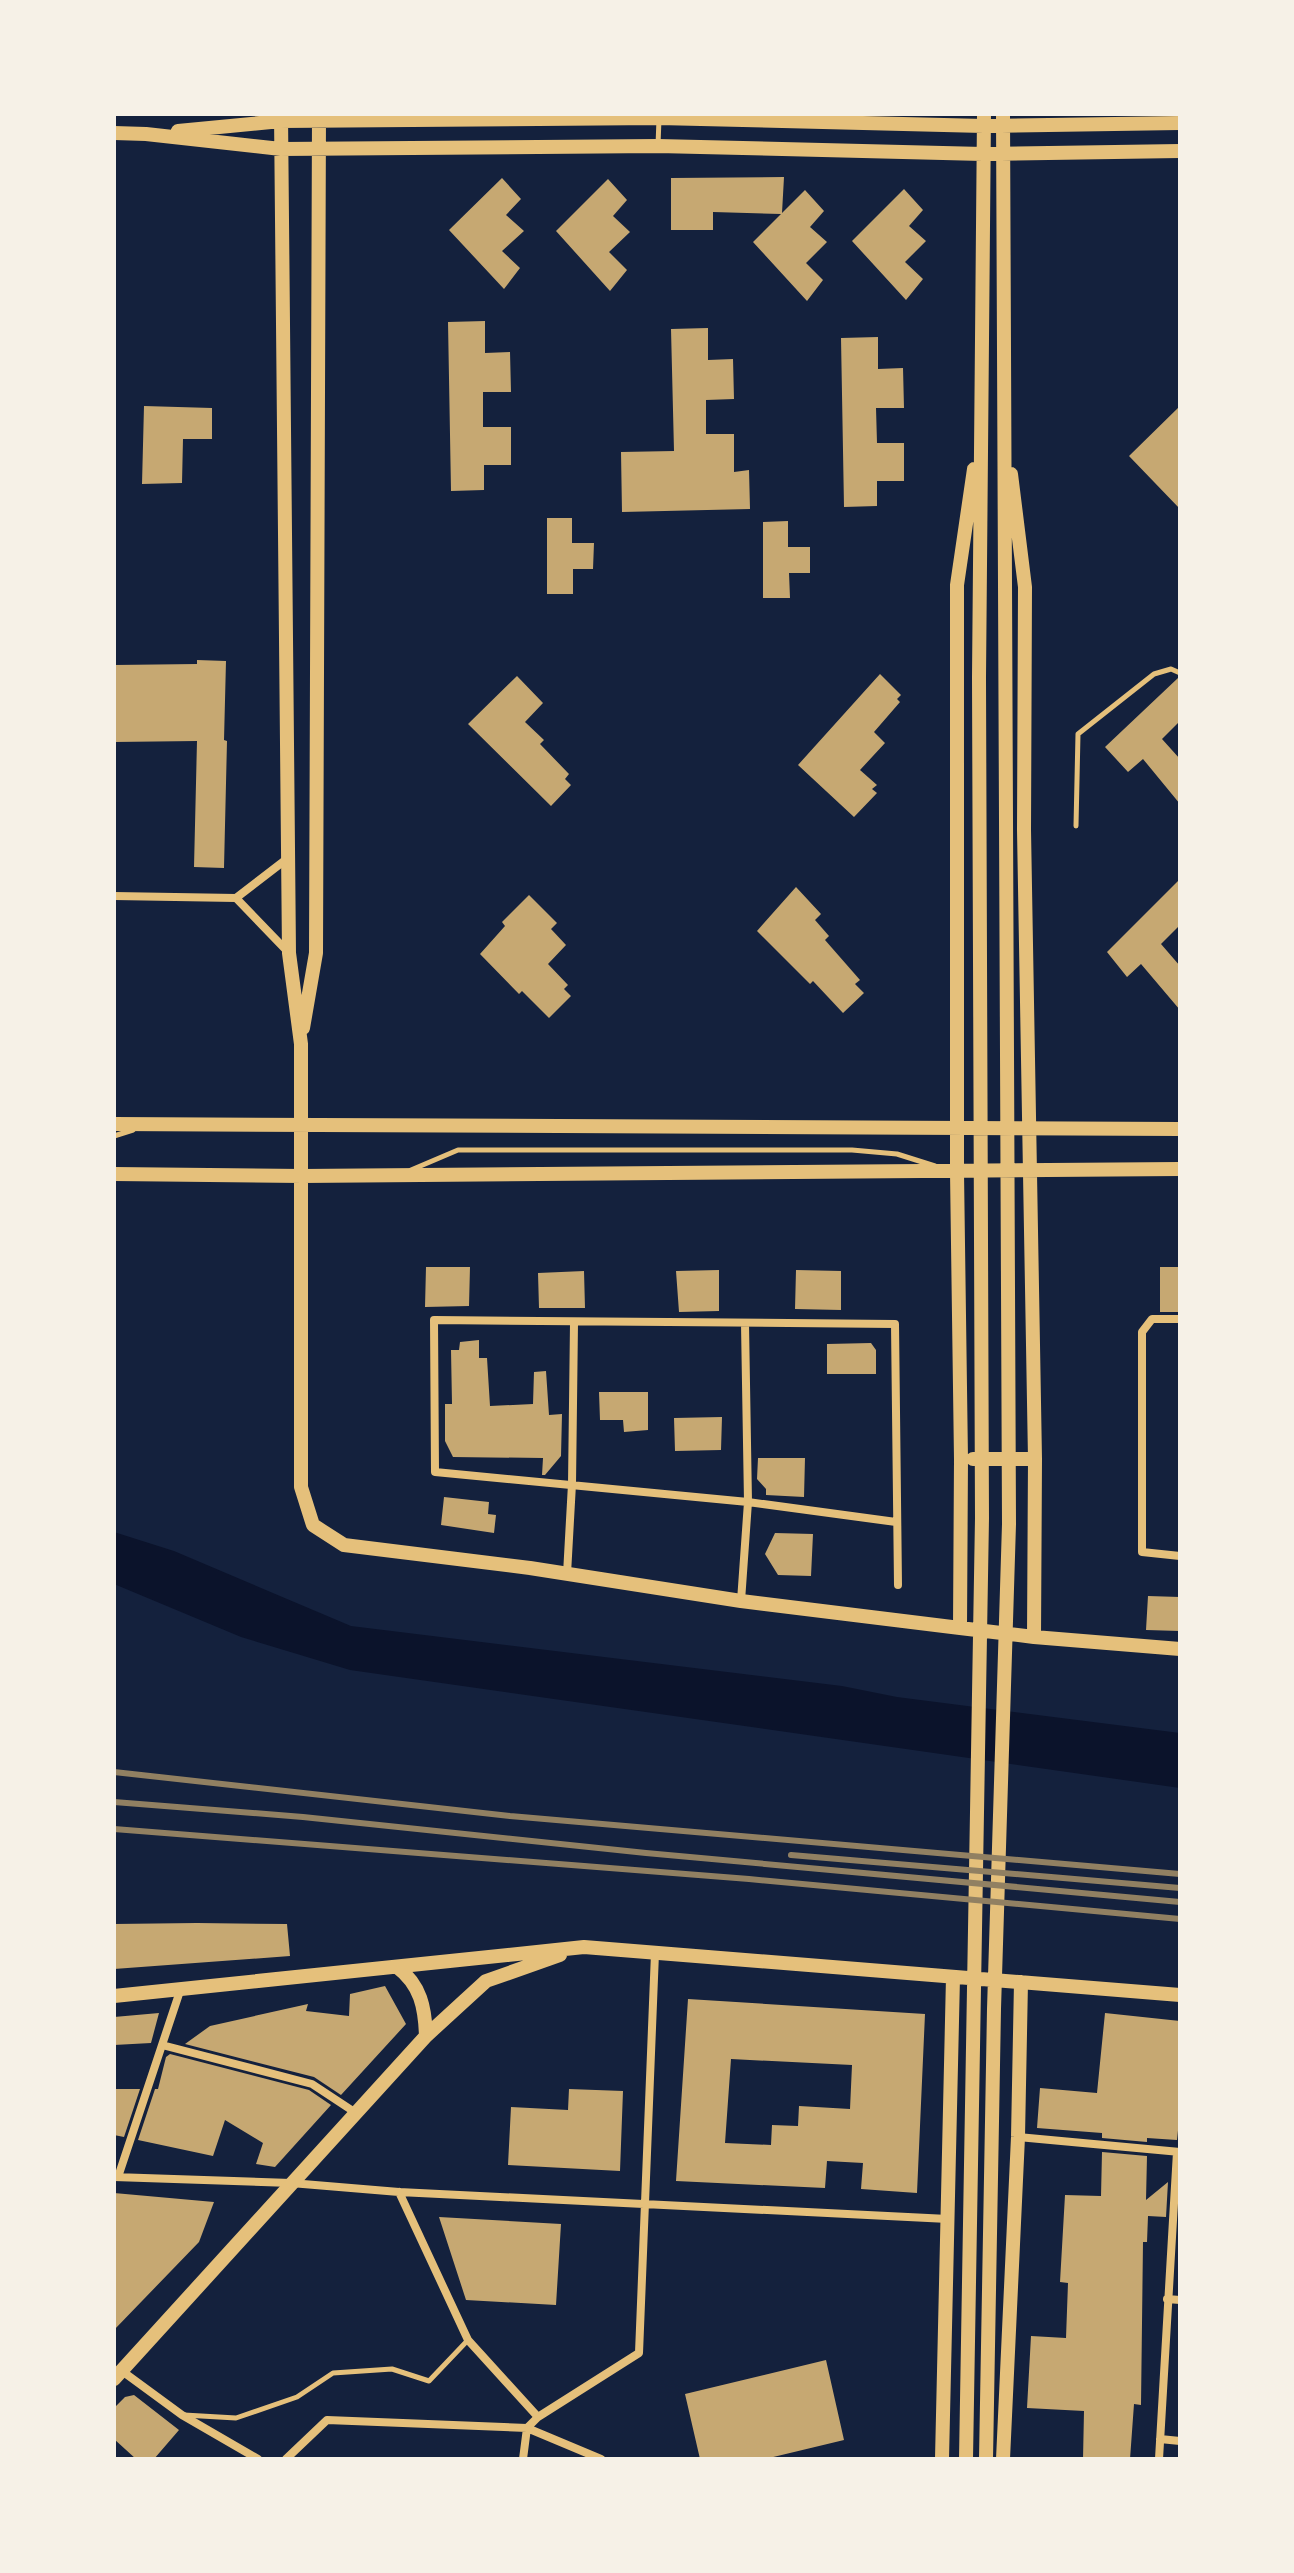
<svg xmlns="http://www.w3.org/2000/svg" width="1294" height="2573" font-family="Montserrat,sans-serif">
  <rect width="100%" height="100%" fill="#14213d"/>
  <path fill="#0b132b" d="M114 1532 174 1551 351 1626 842 1686 897 1697 1180 1733V1788L350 1670 241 1637 114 1584Z"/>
  <path fill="#c6a872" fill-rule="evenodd" d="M784 177 782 213 805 190 824 211 810 227 827 242 806 263 823 280 807 301 753 242 781 214 713 212V230H671V178Z
    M502 178 521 199 506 215 524 231 502 251 520 268 504 289 449 230Z
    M608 179 627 200 613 216 630 232 609 252 627 270 610 291 556 231Z
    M904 189 923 210 909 226 926 241 905 262 923 279 906 300 852 241Z
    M485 321V353L510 352 511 392H483V427H511V465H484V490L451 491 448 322Z
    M708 328V360L733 359 734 399 706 400V434H734V472L749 470 750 509 622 512 621 452 674 451 671 329Z
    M878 337V369L903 368 904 408H876L877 443H904V481H877V506L844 507 841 338Z
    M144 406 212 408V439H183L182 483 142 484Z
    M1180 406V509L1129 456Z
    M547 518H572V543H594L593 569H573V594H547Z
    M788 521V547H810V573H789L790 598H763V522Z
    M197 660 226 661 224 740 227 741 224 868 194 867 197 741 114 742V665L197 664Z
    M880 674 901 695 897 699 900 702 874 732 885 743 860 770 877 785 872 789 877 793 854 817 798 765Z
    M517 676 543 703 525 722 544 740 540 744 569 774 565 779 571 785 551 806 468 724Z
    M1178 678 1180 721 1162 739 1180 759V804L1143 759 1128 772 1105 747Z
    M1180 879V925L1161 944 1180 966V1010L1141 964 1127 977 1107 952Z
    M796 887 821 914 815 920 829 936 825 940 860 980 855 984 864 993 843 1013 813 981 810 984 757 931Z
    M529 895 557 923 551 929 566 945 548 964 568 985 564 989 571 996 549 1018 522 991 519 994 480 954 505 926 502 922Z
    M426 1267H470L469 1306 425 1307Z
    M1160 1267H1180V1312H1160Z
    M719 1270V1311L679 1312 676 1271Z
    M796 1270 841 1271V1310L795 1309Z
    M584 1271 585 1308H539L538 1273Z
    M479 1340V1358H487L490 1406 533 1404 534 1372 546 1371 549 1415 562 1414 561 1456 545 1475H542L543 1458 453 1457 445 1441V1404H452L451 1350H459L460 1342Z
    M871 1343 876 1350V1374H827V1344Z
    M599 1392H648V1430L624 1432 623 1420H600Z
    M722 1417 721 1450 675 1451 674 1418Z
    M758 1458H805L804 1497 766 1495V1489L757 1479Z
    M444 1497 489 1502 488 1514 496 1515 494 1533 441 1525Z
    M775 1533 813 1534 811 1576 778 1575 765 1554Z
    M1148 1596 1180 1597V1631L1146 1630Z
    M197 1923 287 1924 290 1956 114 1969V1924Z
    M385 1986 406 2024 341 2095 314 2077 185 2044 210 2026 308 2004 306 2011 349 2016 350 1994Z
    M688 1999 925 2014 917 2193 861 2189 863 2163 827 2161 825 2188 676 2181ZM731 2059 852 2065 850 2109 799 2106 798 2126 772 2125 771 2145 725 2143Z
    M159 2013 151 2043 114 2045V2017Z
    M1105 2013 1180 2021V2111L1177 2140 1147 2138V2142L1102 2138V2133L1037 2128 1040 2088 1097 2093Z
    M170 2054 309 2090 331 2105 275 2167 256 2164 263 2143 225 2120 213 2156 138 2140 155 2089H158L166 2057Z
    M114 2089H140L124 2137 114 2135Z
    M569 2089 623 2091 620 2171 508 2165 511 2107 568 2110Z
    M1102 2152 1147 2156 1146 2200 1168 2182 1166 2217 1148 2216 1147 2242H1143L1141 2405 1134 2404 1130 2459H1083L1084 2411 1027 2408 1031 2336 1066 2338 1068 2283 1060 2282 1065 2195 1101 2196Z
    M114 2193 214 2202 199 2242 114 2330Z
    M439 2217 561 2224 556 2305 466 2300Z
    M826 2360 844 2440 765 2459H700L685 2394Z
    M134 2395 179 2430 154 2459H136L114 2439V2408L125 2397Z"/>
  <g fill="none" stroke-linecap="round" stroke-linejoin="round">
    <path stroke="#e5c07b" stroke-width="5" d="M658 145 659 119
      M1076 826 1078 734 1154 674 1171 669 1180 673
      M114 1136 133 1130
      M411 1170 458 1150H852L897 1154 935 1166
      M184 2415 236 2418 297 2397 333 2373 392 2369 429 2381 468 2340"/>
    <path stroke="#e5c07b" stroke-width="8" d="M114 896 236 898
      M236 898 288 952
      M236 898 288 858
      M1180 1319H1152L1142 1332V1552L1180 1556
      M896 1522 748 1502 435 1472 434 1320 895 1324 898 1585
      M567 1574 572 1484 574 1323
      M741 1601 748 1502 745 1324
      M162 2045 180 1991
      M1018 2137 1180 2152
      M114 2177 291 2183 399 2192 948 2219
      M118 2177 162 2045 312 2084 356 2113
      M399 2192 468 2340 538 2417
      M1167 2299 1180 2300
      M122 2371 182 2415 258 2459
      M1160 2439 1180 2441
      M286 2459 327 2420 527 2428 601 2459
      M523 2459 527 2428 538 2417 639 2353 655 1953
      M1159 2459 1177 2152"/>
    <path stroke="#e5c07b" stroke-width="14" d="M281 114 289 953 301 1044V1487L313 1525 344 1545 530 1568 741 1601 960 1628 1034 1637 1180 1649
      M178 131 281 121 659 118 984 126 1180 123
      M114 133 146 134 281 149 658 146 983 154 1180 151
      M1011 474 1025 587 1024 830 1035 1459 1034 1637
      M303 1028 316 953 319 114
      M114 1124 1180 1129
      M114 1174 302 1176 1180 1169
      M973 1459H1035
      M960 1628 961 1459 957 1172V585L974 469
      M397 1967C421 1985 425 2008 426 2036
      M114 1996 584 1947 1180 1995
      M114 2379 426 2036 486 1981 560 1955
      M942 2459 953 1977
      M966 2459 982 1518 979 678 984 114
      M986 2459 994 2009 1009 1524 1003 114
      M1003 2459 1018 2137 1021 1982"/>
    <path stroke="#918062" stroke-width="6" d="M114 1772 510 1816 1180 1874
      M114 1802 303 1817 646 1853 1180 1902
      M114 1829 749 1879 1180 1919
      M791 1855 1180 1888"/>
  </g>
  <rect width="1294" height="2573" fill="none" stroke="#f6f1e7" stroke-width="232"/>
</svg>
